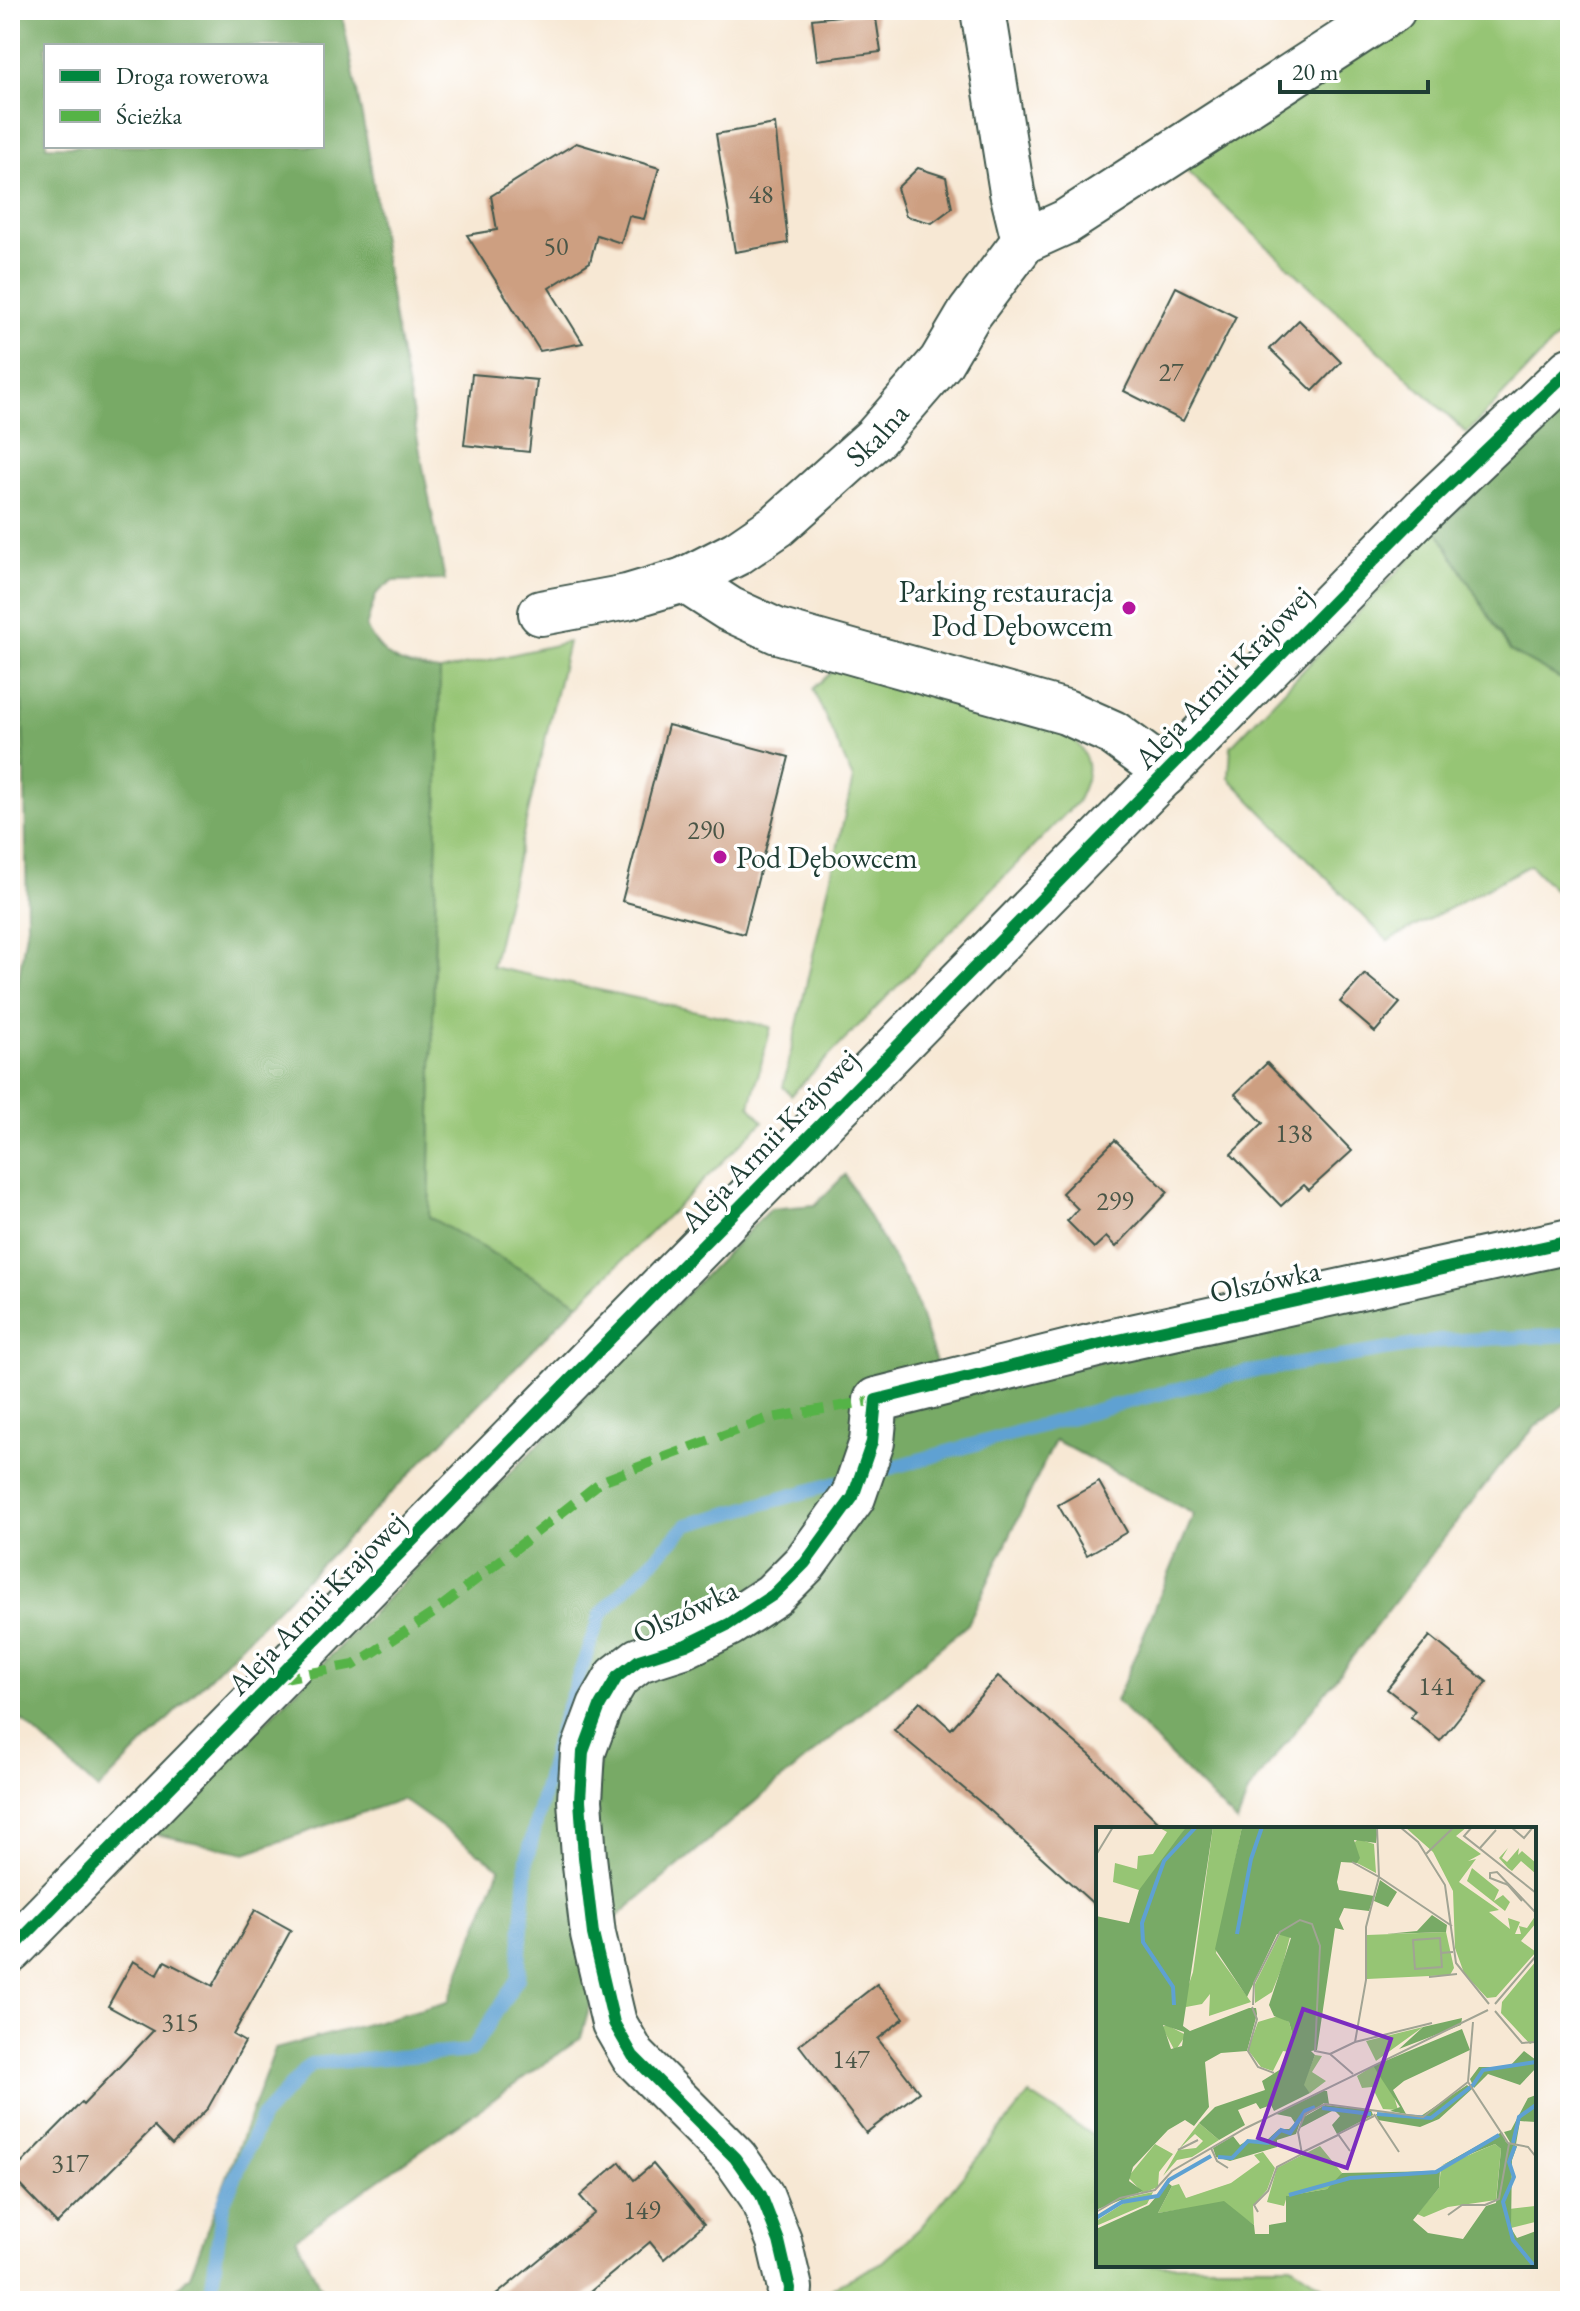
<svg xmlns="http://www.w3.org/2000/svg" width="1580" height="2311" font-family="'EB Garamond',serif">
  <rect width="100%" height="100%" fill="#fff"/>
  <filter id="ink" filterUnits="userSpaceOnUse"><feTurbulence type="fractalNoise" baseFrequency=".0125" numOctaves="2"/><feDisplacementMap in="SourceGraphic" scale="16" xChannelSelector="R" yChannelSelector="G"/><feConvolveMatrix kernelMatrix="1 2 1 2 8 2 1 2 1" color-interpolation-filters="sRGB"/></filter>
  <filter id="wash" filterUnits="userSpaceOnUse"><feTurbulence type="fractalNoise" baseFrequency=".006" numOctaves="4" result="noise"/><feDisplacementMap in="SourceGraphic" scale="32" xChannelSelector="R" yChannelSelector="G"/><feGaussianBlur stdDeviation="1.8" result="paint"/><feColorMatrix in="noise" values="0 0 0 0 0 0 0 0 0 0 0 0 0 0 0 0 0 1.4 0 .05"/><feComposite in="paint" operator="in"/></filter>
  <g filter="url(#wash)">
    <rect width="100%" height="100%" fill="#f7e8d4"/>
    <path fill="#96c574" stroke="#5a8154" stroke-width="2" d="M1427 10H1570V324L1467 433 1182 167Z
      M1437 530 1510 651 1570 684V905L1530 865 1388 941 1229 778 1231 746Z
      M10 548 17 585 25 770H10Z
      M568 642 492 967 771 1027 750 1106 763 1122 579 1303 429 1217 440 671Z
      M837 667 1065 727C1089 757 1095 766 1077 802L791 1095 783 1087 853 779 813 689Z
      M1029 2094 1098 2139V2265H1291L1346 2301H815L839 2284 883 2262 921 2227Z"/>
    <path fill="#78aa66" stroke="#4c744d" stroke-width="2" fill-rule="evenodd" d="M10 10H341L367 142 393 312 445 580 392 581 376 594 366 627C385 663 402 665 440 671L429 1217 579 1303 98 1790 22 1720 10 1729V1034L27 925 25 770 17 585 10 548ZM46 46H322V146H46Z
      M1570 400V684L1510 651 1437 530Z
      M845 1175 913 1293 940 1375 860 1445 797 1557 589 1703 593 1994 581 2038 296 2238 327 2301H164L190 2275 275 2049 448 2002 500 1868 402 1799 246 1853 155 1834 770 1209 815 1205Z
      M1570 1255V1400L1535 1427 1499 1467 1268 1766 1248 1793 1237 1823 1116 1701 1194 1514 1055 1440 968 1624 606 1926 592 1798 611 1710 629 1686 732 1638 888 1410Z"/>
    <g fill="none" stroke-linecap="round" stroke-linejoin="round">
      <path stroke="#5ea1d2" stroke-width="14" d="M210 2301 223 2204 262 2117 311 2064 471 2051 518 1978 527 1859 558 1734 601 1614 687 1525 1104 1408 1237 1374 1440 1341 1570 1335"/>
    </g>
    <g id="blocks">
      <path fill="#cd9f81" d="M875 12 881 52 817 60 812 19Z
        M775 124 788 243 735 252 716 134Z
        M576 143 659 168 644 219 629 216 621 243 597 235 590 262 549 288 583 343 540 351 467 235 497 230 491 196Z
        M918 168 946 177 952 208 932 223 906 216 897 188Z
        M1176 287 1236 317 1183 421 1124 391Z
        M1299 320 1341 362 1313 391 1270 349Z
        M472 374 537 380 529 452 464 445Z
        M668 725 789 757 744 934 622 901Z
        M1365 974 1400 1003 1375 1032 1340 1002Z
        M1267 1063 1352 1151 1309 1190 1304 1185 1281 1206 1231 1154 1263 1123 1235 1094Z
        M1115 1140 1168 1192 1116 1247 1106 1237 1094 1248 1067 1221 1078 1209 1062 1193Z
        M1099 1482 1127 1532 1087 1555 1058 1505Z
        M1430 1636 1487 1682 1440 1741 1411 1717 1415 1711 1387 1689Z
        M998 1676 1090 1755 1165 1829H1098V1908L992 1812 894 1730 920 1701 951 1729Z
        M255 1910 291 1930 233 2035 245 2042 208 2108 172 2145 154 2127 57 2224 10 2175 81 2103 83 2105 153 2031 108 2006 133 1961 157 1975 165 1961 213 1986Z
        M877 1984 904 2018 878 2039 919 2092 866 2133 799 2045Z
        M620 2162 634 2180 653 2164 704 2224 664 2259 650 2242 579 2301H489L595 2213 580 2196Z"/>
    </g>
  </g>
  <g filter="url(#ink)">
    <use href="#blocks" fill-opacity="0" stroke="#3f574c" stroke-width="2"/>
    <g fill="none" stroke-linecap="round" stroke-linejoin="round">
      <defs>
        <g id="street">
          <path d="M983 10 1012 192 1024 241"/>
          <path d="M684 580 729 609 777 631 1066 712 1113 733 1150 760 1165 774"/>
          <path id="s1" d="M541 613 627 597 684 580 737 553 778 525 876 437 941 362 970 313 1024 241 1066 222 1393 10"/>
          <path d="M10 1951 1423 510 1570 370"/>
          <path d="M789 2301 790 2288 779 2241 761 2195 735 2158 633 2056 614 2023 593 1934 584 1857 580 1800 583 1752 600 1706 617 1677 639 1660 686 1645 729 1624 773 1595 805 1563 853 1497 872 1442 876 1400 1109 1342 1570 1241"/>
        </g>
      </defs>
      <use href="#street" stroke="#3f574c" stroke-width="48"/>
      <use href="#street" stroke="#fff" stroke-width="44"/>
      <path stroke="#55b346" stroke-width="10" stroke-dasharray="20 10" stroke-linecap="butt" d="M279 1679 354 1665 432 1614 602 1481 766 1419 876 1400"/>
      <defs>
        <path id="cycleway" d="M10 1951 1423 510 1570 370
          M789 2301 790 2288 779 2241 761 2195 735 2158 633 2056 614 2023 593 1934 584 1857 580 1800 583 1752 600 1706 617 1677 639 1660 686 1645 729 1624 773 1595 805 1563 853 1497 872 1442 876 1400 1109 1342 1570 1241"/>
      </defs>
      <use href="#cycleway" stroke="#fff" stroke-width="17"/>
      <use href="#cycleway" stroke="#00873e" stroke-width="12"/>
    </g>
  </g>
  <g fill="#b5179e" stroke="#fff" stroke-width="3">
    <circle cx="1129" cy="608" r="8"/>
    <circle cx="720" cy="857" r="8"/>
  </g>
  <g text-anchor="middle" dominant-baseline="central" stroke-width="7" stroke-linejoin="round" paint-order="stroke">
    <g font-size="26" fill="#4a5647">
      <text x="761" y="194">48</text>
      <text x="556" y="246">50</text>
      <text x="1171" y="372">27</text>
      <text x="706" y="830">290</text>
      <text x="1294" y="1133">138</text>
      <text x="1115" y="1201">299</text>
      <text x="1437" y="1686">141</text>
      <text x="180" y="2022">315</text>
      <text x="851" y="2059">147</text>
      <text x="70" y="2163">317</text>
      <text x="642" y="2210">149</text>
    </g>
    <g font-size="30" fill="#1f3d34" stroke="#fff">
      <text stroke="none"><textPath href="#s1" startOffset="390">Skalna</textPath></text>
      <text transform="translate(1223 677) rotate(-46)">Aleja Armii Krajowej</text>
      <text transform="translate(769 1140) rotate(-46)">Aleja Armii Krajowej</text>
      <text transform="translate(1265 1281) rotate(-12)">Olszówka</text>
      <text transform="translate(316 1603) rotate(-46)">Aleja Armii Krajowej</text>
      <text transform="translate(685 1611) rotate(-25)">Olszówka</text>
    </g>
    <g font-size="30" fill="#1f3d34" stroke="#fff" text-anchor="end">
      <text x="1113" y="591">Parking restauracja<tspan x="1113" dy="34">Pod Dębowcem</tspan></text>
      <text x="736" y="857" text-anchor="start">Pod Dębowcem</text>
    </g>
  </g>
  <g transform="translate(1096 1827)">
    <rect width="440" height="440" fill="#f7e8d4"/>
    <path d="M62 0H90L51 59 43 63 17 55 19 36 41 42 42 29 57 27 71 5ZM117 0H146L120 126 155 175 113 189 114 167 106 177 90 180 88 172 97 145ZM309 0H371L360 9 385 27 372 34 380 32 363 55 403 83 393 85 414 102 412 91 424 95 419 107H425L423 99 431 101 440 88V96L425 114 440 125 400 170 391 171 368 146 359 121 357 64 337 25ZM262 12 278 17 280 46 261 36 256 18ZM412 21 406 31 411 35 423 21 422 28 426 24 440 36V47L425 34 416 44 412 41 403 31ZM376 41 403 63 398 74 407 68 414 75 409 84 371 54ZM350 105 358 141 354 148 271 152V108ZM184 107 194 110 186 140 176 165 159 176V157ZM440 134V214L434 217 405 186 406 175ZM182 189 193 195 197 209 193 225 187 224 177 244 165 240 152 223 162 195ZM71 198 90 208 79 224 66 200ZM327 200 280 234 270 214ZM219 228 226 229 216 245 230 254 214 266 207 258ZM277 239 297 266 302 283 287 282 276 260 266 261 261 249ZM103 296 123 313 96 330 81 333 67 349 82 323 100 321 107 314 99 307 83 322ZM59 317 77 327 63 345 62 360 47 366 32 350ZM399 317 405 322 400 373 352 380 328 390 321 387 343 361 345 340ZM224 319 246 346 242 353 231 362 191 369 188 379 171 375 181 341ZM167 325 179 341 171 363 157 379 158 398 147 390 94 381 62 386 76 359 83 357 90 371 135 356 164 335 158 328ZM57 365 51 377 0 399V394L28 376 24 372ZM439 379V395L415 401 413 382Z" fill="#96c574"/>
    <path d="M90 0H117L87 199 94 204 153 181H160L161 187 151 224 125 226 109 235 113 280 98 299 89 293 72 303 37 340 33 354 47 364 0 383V89L33 96 43 63ZM67 198 88 205 86 219 75 222ZM146 0H282L280 16 258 13 264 31 261 36 245 35 241 55 243 63 278 69 273 84 248 81 243 92 248 103 239 101 221 223 215 224 219 228 208 258 214 266 178 284 175 278 164 282 160 276 142 283 149 298 123 313 103 296 119 280 169 263 166 254 188 240 197 209 193 195 178 189 173 178 195 111 181 107 151 170 119 122ZM284 53 301 65 292 80 278 74ZM336 88 351 98 350 105 290 107 321 104ZM366 191 365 198 303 222 327 200ZM366 202 374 223 308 254 297 263 310 287 294 284 304 280 277 239ZM428 224 440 233V241L424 258 392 247 378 261 374 252 383 240H413ZM371 258 376 262 343 292 324 300 282 293 280 287 322 291ZM227 264H231L233 277 228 276 206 291 229 278 275 283 277 288 241 307 236 298 244 289 238 283 204 301 205 293 200 307 181 313V320L134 334 120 330 117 321 137 309 144 318 152 313 170 314 183 302H193L199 296 195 290 180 287ZM440 268V295L424 294 420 317H415L408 305 415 303 432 271ZM406 305 410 315 421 319 416 333 415 401 421 411 440 404V440H0V402L53 378 72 356 76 359 62 386 128 374 158 398 159 407H173V398L190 395V369L231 362 246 346 344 344 343 361 317 393 332 406 367 412 390 379 400 376 405 322 399 317 345 339Z" fill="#78aa66" fill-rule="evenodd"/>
    <path fill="none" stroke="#5ea1d2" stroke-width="4" d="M141 107 155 32 166 0M78 178 77 160 47 115 46 96 68 34 100 0M226 281 275 287M281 287 335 291 377 258 387 243 440 235M417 316 423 290 440 278M419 319 413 335 418 350 407 375 417 413 439 440M122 330 136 331 152 314 172 316 185 303 194 306 209 284 219 280M193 368 254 351 340 345 403 308M0 391 26 375 62 369 73 353 115 329"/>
    <path fill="none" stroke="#a1a494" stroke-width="2" d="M281 0 283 50 356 99M304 0 322 15 349 58 360 136 393 177M376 0 368 9 440 66M415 0 428 11 437 0M384 21 400 3M330 27 358 0M0 28 17 0M256 35 283 50 270 100V153L259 215M426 74 412 58 410 57 407 56 394 51V46L401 45 440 86M345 126 344 111 317 113 319 142 346 140 345 126 357 125M333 150 361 147M399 177 440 129M157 178 158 156 184 105 204 93 216 97 224 119 219 224 234 227 257 247M156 180 161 192 152 224 162 240 178 246M399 184 426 216 440 215M377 195 372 255 412 316 432 320 440 330M234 227 259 215 336 196M278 287 303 325M115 321 121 334 132 341M82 323 102 313 94 317M254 324 242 307 278 289M207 325 242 308M0 385 24 371 59 363 76 344 150 301 392 183M162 385 158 378 172 364 181 340 206 327 202 305 209 287 229 277 327 290 372 255M352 388 366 378H389L403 372 413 317M440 402V375"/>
    <path fill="#7b2cbf" fill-opacity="0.15" stroke="#7b2cbf" stroke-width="4" d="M207 182 295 212 251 341 162 311Z"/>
    <rect width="440" height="440" fill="none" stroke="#1f3d34" stroke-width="4"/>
  </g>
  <rect width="1580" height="2311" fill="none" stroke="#fff" stroke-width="40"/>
  <rect x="44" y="44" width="280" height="104" fill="#ffffff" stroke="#a5b1ae" stroke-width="2"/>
  <rect x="60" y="70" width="40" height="12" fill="#00873e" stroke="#a5b1ae" stroke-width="2"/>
  <text x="116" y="84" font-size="24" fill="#1f3d34">Droga rowerowa</text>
  <rect x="60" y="110" width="40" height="12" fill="#55b346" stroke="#a5b1ae" stroke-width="2"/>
  <text x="116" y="124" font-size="24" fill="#1f3d34">Ścieżka</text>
  <path d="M1280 80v12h148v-12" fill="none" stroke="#1f3d34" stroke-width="4"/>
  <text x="1292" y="80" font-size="24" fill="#1f3d34" stroke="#ffffff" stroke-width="6" paint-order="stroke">20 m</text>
</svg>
